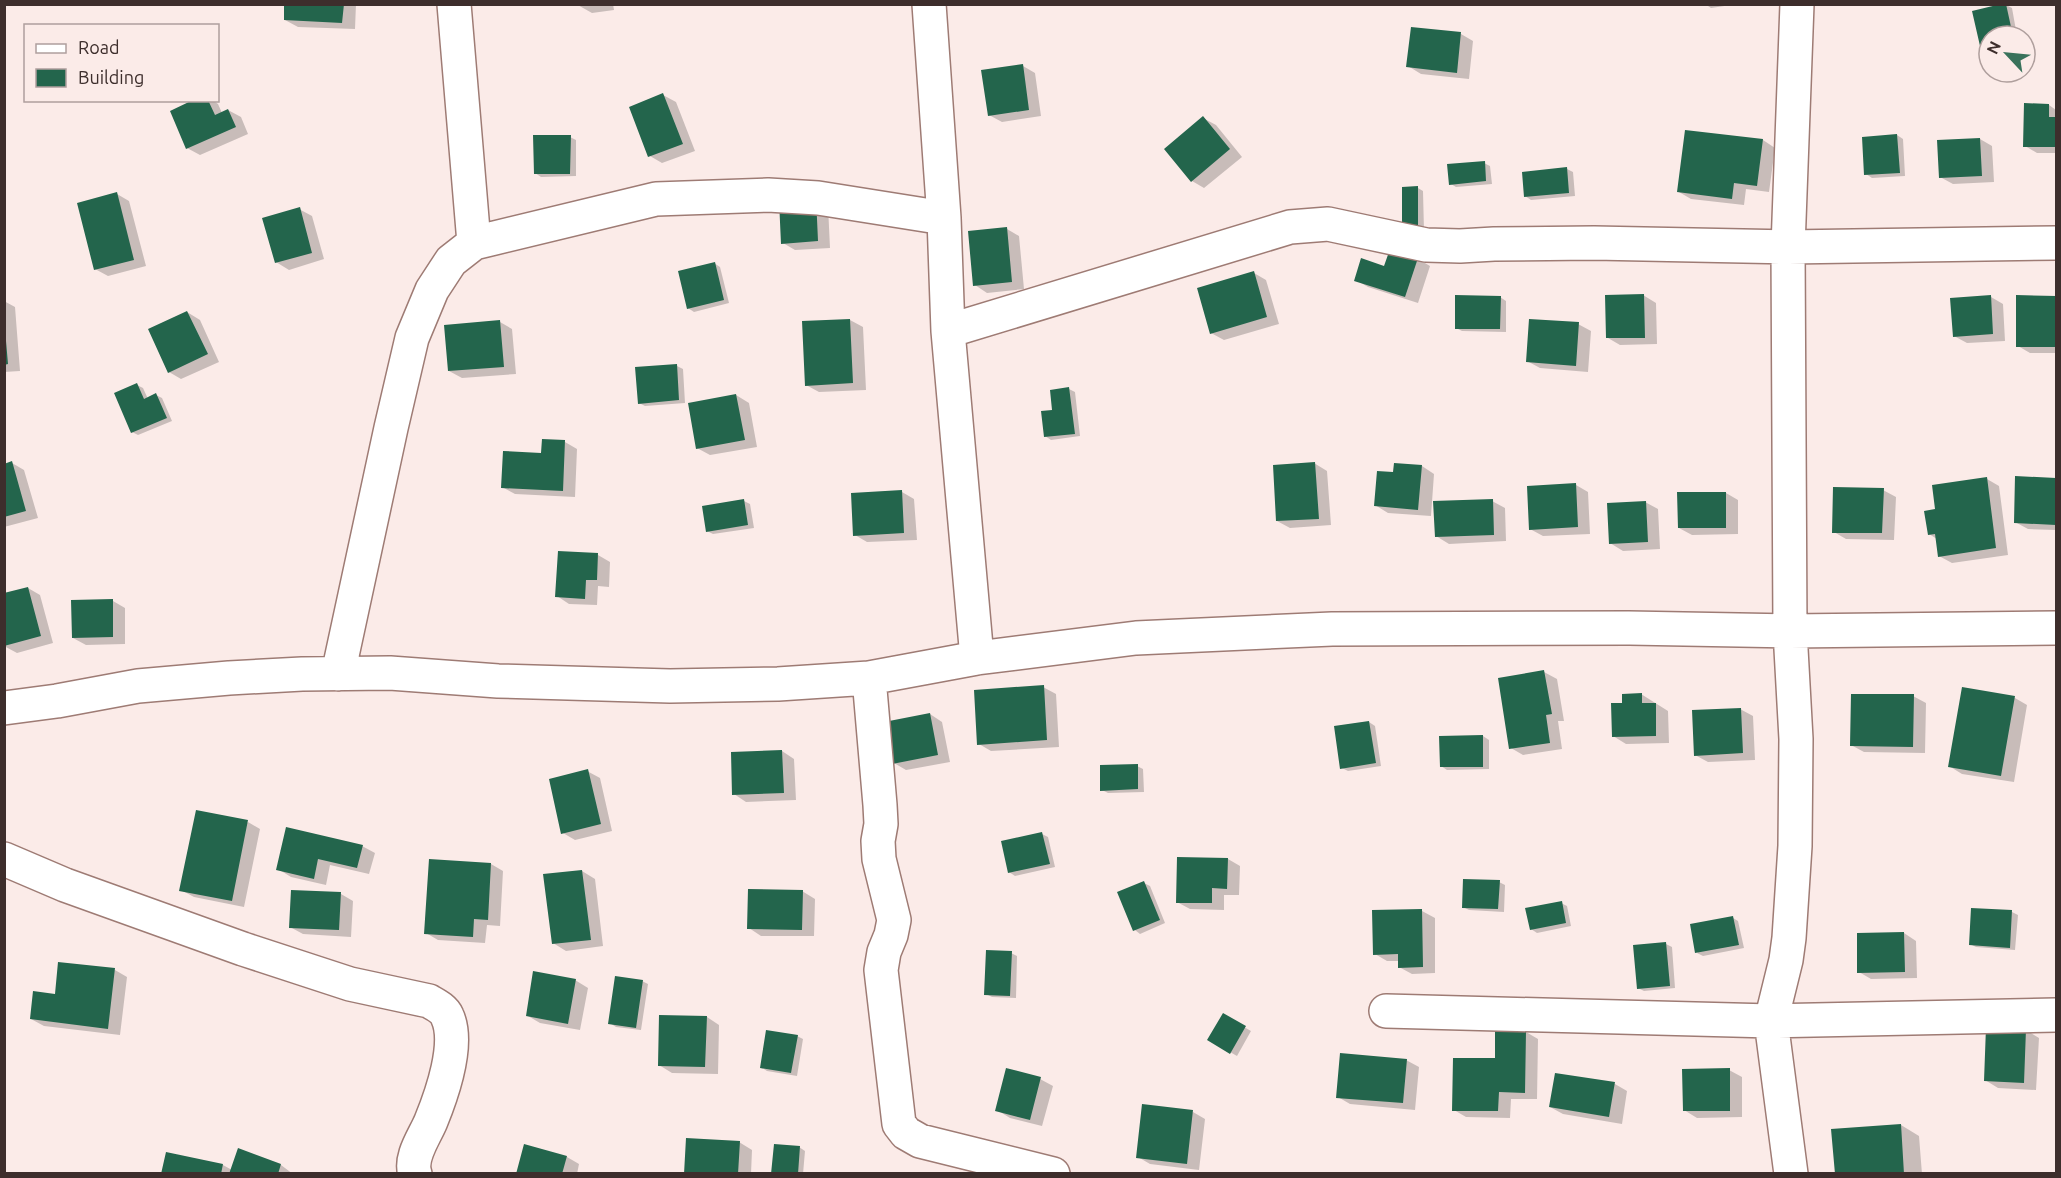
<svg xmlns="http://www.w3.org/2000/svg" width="2061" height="1178" font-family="Ubuntu,sans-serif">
  <rect width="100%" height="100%" fill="#fbebe8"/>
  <path fill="#0003" d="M286 4H356L355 29 298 27 285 20Z
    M576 4H613L614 10 592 13Z
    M1705 4H1738L1711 8Z
    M2006 5 2012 8 2017 36H1989V48L1987 49 1981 45Z
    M1412 28 1461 34 1473 41 1469 79 1421 74 1408 66Z
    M1023 66 1035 73 1041 116 1002 122 989 115Z
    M663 95 676 102 695 151 662 163 650 156Z
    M197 100H212L218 104 222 113 228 110 241 117 248 134 200 155 187 148Z
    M2049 105 2056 110V153H2037L2025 146Z
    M1203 118 1216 125 1242 157 1204 188 1192 181Z
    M1686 131 1763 140 1775 148 1769 192 1746 189 1744 205 1691 199 1679 192Z
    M1897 135 1903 139 1905 176 1872 178 1866 174Z
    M570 137 576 140V176L541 177 535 173Z
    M1980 139 1992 146 1994 182 1953 184 1940 177Z
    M1484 163 1490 166 1492 184 1456 187 1451 184Z
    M1567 169 1573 172 1575 196 1531 200 1525 196Z
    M1418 188 1423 191 1424 231H1410Z
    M117 194 129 201 146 266 108 276 95 269Z
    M780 201 828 206 830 248 795 250 783 243Z
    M299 209 312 216 324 259 289 270 276 262Z
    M1007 229 1019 236 1024 289 987 293 975 285Z
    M1418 259 1430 266 1418 303 1368 287 1356 280 1385 268Z
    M714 263 720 267 729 303 694 312 688 308Z
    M1254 273 1266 280 1279 324 1224 340 1211 333Z
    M1643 295 1656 303 1657 344 1620 345 1608 338Z
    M1500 297 1506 301V332L1462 331 1456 328Z
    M1991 297 2003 304 2005 341 1967 343 1954 336Z
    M2018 297H2056V353H2030L2018 346Z
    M4 301 15 307 20 371 4 372Z
    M187 312 200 320 219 362 181 379 169 372Z
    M850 320 863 327 866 390 819 392 806 385Z
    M500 322 512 329 516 374 462 378 449 371Z
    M1578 324 1591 331 1588 372 1540 368 1527 361Z
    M677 366 683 369 685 403 645 406 639 403Z
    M137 385 143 388 148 399 156 395 162 398 172 421 138 435 132 432Z
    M1069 389 1075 392 1080 436 1051 440 1045 436 1053 411Z
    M736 395 749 403 757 447 710 455 697 448Z
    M565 442 577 449 575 497 515 494 502 487 543 454Z
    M12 463 24 470 38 518 4 527V465Z
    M1314 463 1327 471 1331 525 1290 528 1277 521Z
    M1422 466 1434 474 1431 516 1388 513 1375 505 1394 474Z
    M2017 478 2056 479V530L2028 529 2015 522Z
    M1987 479 1999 486 2008 555 1952 563 1939 556 1937 539 1929 534 1937 510Z
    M1576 485 1588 492 1590 534 1543 536 1530 529Z
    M1883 490 1896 497 1894 540 1846 539 1834 532Z
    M902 492 914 499 917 540 867 542 855 535Z
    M1726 493 1738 500V534L1692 535 1679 528Z
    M744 501 750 504 754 528 713 534 707 531Z
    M1492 501 1505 508 1506 541 1449 544 1436 536Z
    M1645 502 1658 509 1660 549 1623 551 1610 543Z
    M598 555 610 562 609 587 598 586 597 605 569 604 557 596Z
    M28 588 40 595 53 643 17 653 4 646V595Z
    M113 601 125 608V644L86 645 73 638Z
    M1544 672 1557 679 1564 721H1558L1562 749 1523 755 1511 748Z
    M1043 687 1056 694 1059 747 991 751 979 744Z
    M1963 689 2015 698 2027 705 2014 782 1962 774 1949 766Z
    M1641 694 1668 711 1669 743 1626 744 1613 736 1624 704Z
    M1913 696 1926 703 1925 753 1864 752 1851 745Z
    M1740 709 1753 716 1755 760 1708 762 1695 755Z
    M930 714 942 722 950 762 906 770 894 763Z
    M1369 722 1375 726 1381 766 1348 771 1342 768Z
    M1483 736 1489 740V769L1447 770 1441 766Z
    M782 751 794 759 796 800 746 802 734 794Z
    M1137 766 1143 769 1144 792 1108 793 1102 790Z
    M587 771 600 778 612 831 575 840 563 833Z
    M248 822 260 829 244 907 194 897 181 890Z
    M1042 834 1048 837 1055 867 1015 876 1009 872Z
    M362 846 375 853 369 874 330 865 326 885 291 877 278 869Z
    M1228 859 1240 866 1239 895H1224V910L1190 909 1177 902Z
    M491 864 503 871 500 926 487 925 485 943 438 940 426 933Z
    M582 871 595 879 603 946 566 951 553 943Z
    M1499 882 1505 885 1504 912 1469 910 1463 907Z
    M1144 883 1150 886 1165 923 1140 934 1135 930Z
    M292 891 341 894 353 901 351 937 303 934 290 927Z
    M802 891 815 899 814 936H761L749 928Z
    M1561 903 1567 906 1571 926 1537 933 1531 929Z
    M1972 909 2012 912 2018 915 2015 950 1976 947 1970 944Z
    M1422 911 1435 918V973L1412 974 1399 967V961H1387L1375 954Z
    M1733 918 1738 921 1744 948 1703 956 1697 953Z
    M1904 933 1916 941 1917 978 1871 979 1859 972Z
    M1666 944 1672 947 1675 988 1644 991 1638 988Z
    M1011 953 1017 956 1016 998 992 997 986 994Z
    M115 970 127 977 120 1035 44 1026 31 1019 56 995Z
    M575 980 588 988 580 1030 540 1023 528 1016Z
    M642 981 648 984 641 1030 616 1027 610 1023Z
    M1223 1015 1251 1031 1237 1056 1209 1040Z
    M707 1017 719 1025 718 1074 672 1073 659 1065Z
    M2026 1030 2039 1038 2036 1090 1998 1088 1985 1080Z
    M1526 1032 1538 1039 1537 1099H1511L1510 1118 1466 1117 1454 1110 1496 1060Z
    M797 1036 803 1039 797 1076 767 1071 761 1067Z
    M1406 1060 1419 1067 1415 1110 1350 1104 1338 1097Z
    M1729 1070 1742 1077V1117L1697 1118 1684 1110Z
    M1556 1074 1615 1084 1627 1091 1622 1124 1563 1114 1550 1107Z
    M1040 1079 1053 1086 1042 1126 1010 1118 997 1110Z
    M1193 1112 1205 1119 1199 1170 1150 1164 1138 1157Z
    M1901 1125 1919 1136 1922 1174H1836Z
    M739 1142 752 1150 751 1174H685Z
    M799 1147 805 1151 803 1174H773Z
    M239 1150 281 1165 293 1174H163L167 1154 223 1165 232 1170Z
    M567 1157 579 1164 577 1174H517Z"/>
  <path fill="#23654c" d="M284 4H344L342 23 284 20Z
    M2001 4H2006L2013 36H1989V44L1980 46 1972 11Z
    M1411 27 1461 32 1457 73 1406 67Z
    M1023 64 1029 110 988 116 981 70Z
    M663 93 683 144 648 157 629 107Z
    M193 100H208L215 115 228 109 236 127 186 149 170 111Z
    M2024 103 2049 104V117H2056V147H2023Z
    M1203 116 1230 149 1191 182 1164 149Z
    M1685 130 1763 139 1757 186 1734 183 1732 199 1677 192Z
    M1897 134 1900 173 1864 175 1862 137Z
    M533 135H571L570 174H534Z
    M1980 138 1982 176 1939 178 1937 140Z
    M1485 161 1486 181 1449 185 1447 164Z
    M1567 167 1569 193 1524 197 1522 172Z
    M1418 186V228H1402V187Z
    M117 192 134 260 94 270 77 203Z
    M816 197 818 241 781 244 779 200Z
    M300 207 312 253 275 263 262 218Z
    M1007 227 1012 282 973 286 968 231Z
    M1390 249 1418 258 1405 297 1354 281 1361 258 1384 266Z
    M715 262 724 300 687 309 678 271Z
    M1254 271 1267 317 1210 334 1197 288Z
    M1644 294 1645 338H1606L1605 295Z
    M1455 295 1501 296 1500 329H1455Z
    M1991 295 1993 334 1953 337 1950 298Z
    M2016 295 2056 296V347H2016Z
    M187 311 208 354 168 373 148 329Z
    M850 319 853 383 805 386 802 321Z
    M1529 319 1579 322 1576 366 1526 362Z
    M500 320 504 367 448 371 444 325Z
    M4 341H6L8 364 4 365Z
    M677 364 679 400 638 404 635 367Z
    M137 383 144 399 156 393 167 418 131 433 114 393Z
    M1069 387 1075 434 1044 437 1041 411 1052 410 1050 390Z
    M736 394 745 440 696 449 688 403Z
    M542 439 565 440 563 491 501 488 503 451 541 453Z
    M12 461 26 511 4 517V464Z
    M1315 462 1319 519 1276 521 1273 465Z
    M1394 463 1422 465 1418 510 1374 506 1377 471 1393 472Z
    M2015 476 2056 478V525L2014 523Z
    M1987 477 1996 548 1938 557 1935 534 1928 535 1924 511 1935 509 1932 485Z
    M1576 483 1578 527 1529 530 1527 486Z
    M1833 487 1884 488 1882 533H1832Z
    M902 490 904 533 853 536 851 493Z
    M1677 492H1726V528H1678Z
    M744 499 748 525 706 532 702 506Z
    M1493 499 1494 535 1435 537 1433 501Z
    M1646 501 1648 542 1609 544 1607 503Z
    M558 551 598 553 597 580H586L585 599 555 597Z
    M28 587 41 636 4 646V593Z
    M113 599V637L72 638 71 600Z
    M1544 670 1552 714 1546 715 1550 743 1509 749 1498 678Z
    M1044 685 1047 740 977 745 974 690Z
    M1962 687 2015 696 2001 776 1948 767Z
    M1642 693V703H1656V736L1612 737 1611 703H1622V694Z
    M1851 694H1914L1913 747 1850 746Z
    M1741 708 1743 753 1694 756 1692 710Z
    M930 713 938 755 892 764 884 722Z
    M1369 721 1376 763 1340 769 1334 726Z
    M1483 735V767H1440L1439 736Z
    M782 750 784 793 732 795 731 752Z
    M1138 764V789L1100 791V765Z
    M588 769 601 824 561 834 549 779Z
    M196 810 248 820 232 901 179 891Z
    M286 827 363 845 357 868 318 859 314 879 276 870Z
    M1042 832 1050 864 1008 873 1001 841Z
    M1177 857 1228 858 1227 889 1212 888V903H1176Z
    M429 859 491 863 488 920 474 919 473 937 424 934Z
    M582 870 591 940 552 944 543 874Z
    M1463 879 1500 880 1498 909 1462 908Z
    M1144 881 1160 920 1133 931 1117 892Z
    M748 889 803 890 802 930 747 929Z
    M291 890 341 892 339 930 289 928Z
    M1562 901 1566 923 1530 930 1525 908Z
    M1971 908 2012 910 2010 948 1969 945Z
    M1422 909 1423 967 1398 968V954L1373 955 1372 910Z
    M1733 916 1739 945 1695 953 1690 924Z
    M1904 932 1905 972 1857 973V933Z
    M1666 942 1670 986 1637 989 1633 945Z
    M986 950 1012 951 1010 996 984 995Z
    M58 962 115 968 108 1029 30 1019 33 991 55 994Z
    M533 971 576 979 568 1024 526 1016Z
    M615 976 643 980 636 1028 608 1024Z
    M1223 1013 1246 1026 1230 1054 1207 1040Z
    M659 1015 707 1016 705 1067 658 1066Z
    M1986 1027 2026 1029 2024 1083 1984 1081Z
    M766 1030 798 1035 791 1073 760 1068Z
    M1495 1030 1526 1031 1525 1093 1499 1092 1498 1111H1452L1453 1058H1495Z
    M1340 1053 1407 1059 1403 1103 1336 1098Z
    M1006 1068 1041 1077 1030 1120 995 1111Z
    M1730 1068V1111H1683L1682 1069Z
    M1555 1073 1615 1082 1609 1117 1549 1107Z
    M1142 1104 1193 1110 1187 1164 1136 1158Z
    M1901 1124 1904 1174H1835L1831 1129Z
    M686 1138 740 1141 738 1174H684Z
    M524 1144 567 1156 562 1174H516Z
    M774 1144 800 1146 798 1174H771Z
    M238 1148 281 1164 278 1174H229Z
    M166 1152 223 1164 221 1174H161Z"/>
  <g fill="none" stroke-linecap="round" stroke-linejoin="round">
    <defs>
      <path id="minor" d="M454 4 474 243
        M929 4 944 218 948 331 977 658
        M948 331 1290 227 1328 224 1426 245 1460 246 1494 244 1594 243 1788 247 2056 243
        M338 674 391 428 412 338 432 290 451 261 474 243 656 199 768 195 818 198 944 218
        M869 678 880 805 881 824 878 841 879 859 894 920 891 935 884 952 881 970 899 1124 906 1133 920 1141 1053 1174
        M4 708 57 701 138 686 229 678 302 674 390 673 498 681 670 686 778 684 869 678 977 658 1136 638 1332 629 1629 628 1790 631 2056 628
        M4 859 65 885 243 949 350 984 429 1001C436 1005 444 1009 447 1016 460 1043 442 1094 431 1121 425 1136 409 1157 415 1174
        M1386 1011 1771 1021 2056 1015
        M1791 1174 1771 1021 1786 960 1789 938 1795 846 1796 739 1790 631 1788 247 1797 4"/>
    </defs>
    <use href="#minor" stroke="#9e7b74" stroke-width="36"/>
    <use href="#minor" stroke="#fff" stroke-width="33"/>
  </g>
  <rect width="2061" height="1178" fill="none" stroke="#3d2e2c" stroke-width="12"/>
  <rect x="24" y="24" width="195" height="78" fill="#fbebe8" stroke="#af9f9d" stroke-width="1.5"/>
  <rect x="36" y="44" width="30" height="9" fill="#ffffff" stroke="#af9f9d" stroke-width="1.5"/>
  <text x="78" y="54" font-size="18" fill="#3d2e2c">Road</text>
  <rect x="36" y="69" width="30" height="18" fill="#23654c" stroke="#af9f9d" stroke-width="1.5"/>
  <text x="78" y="84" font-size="18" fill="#3d2e2c">Building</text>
  <g transform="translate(2007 54) rotate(296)"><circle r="28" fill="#fbebe8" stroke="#af9f9d" stroke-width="1.5"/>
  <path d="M0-4.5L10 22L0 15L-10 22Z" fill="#39725b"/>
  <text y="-9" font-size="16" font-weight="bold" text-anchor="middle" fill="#3d2e2c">N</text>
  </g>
</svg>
